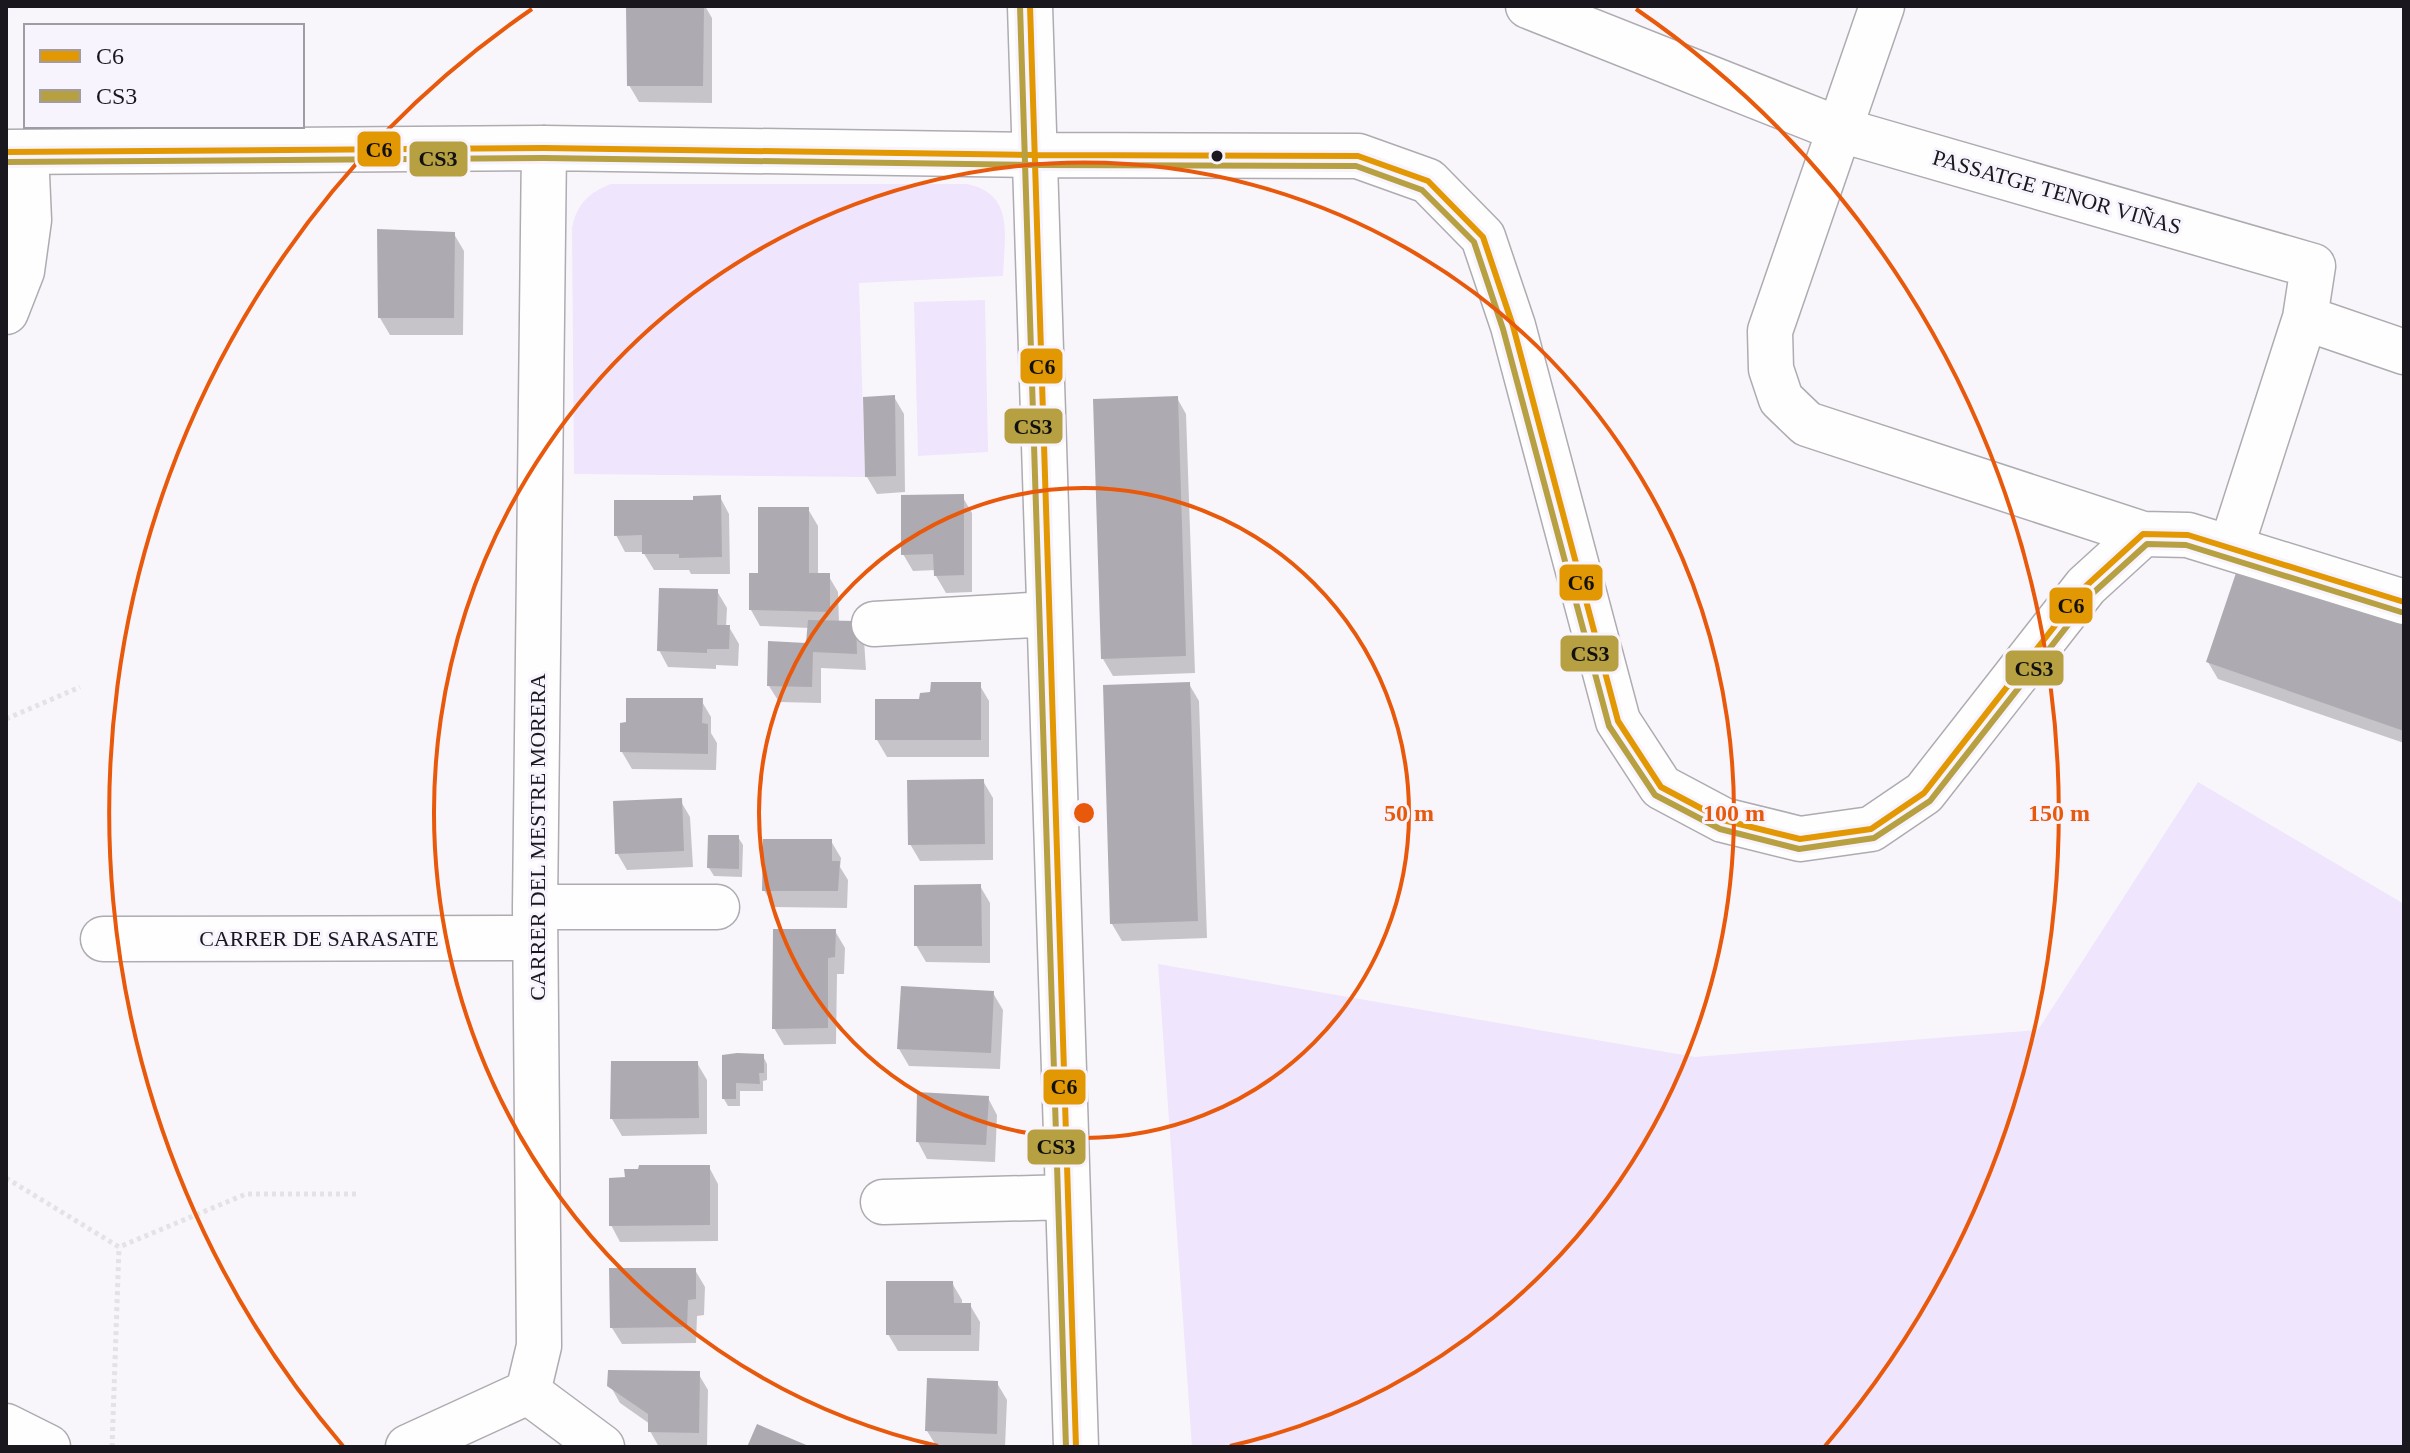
<svg xmlns="http://www.w3.org/2000/svg" width="2410" height="1453" font-family="Georgia,serif">
  <rect width="100%" height="100%" fill="#f8f6fb"/>
  <path fill="#efe5fc" d="M611 184H967C1016 194 1004 238 1003 276L859 283 865 477 574 474 572 228C577 204 588 193 611 184Z
    M985 300 988 452 918 456 914 302Z
    M2198 782 2404 904V1447H1192L1158 964 1695 1057 2038 1030Z"/>
  <path fill="#0003" d="M628 6H705L712 18V103L639 102 629 85Z
    M454 234 464 251 463 335H390L380 318Z
    M894 397 904 414 905 492 877 494 867 477Z
    M1177 398 1186 414 1195 673 1113 676 1103 659Z
    M962 496 972 513V592L946 593 936 576V570L913 571 903 554Z
    M720 497 729 514 730 574H691L689 570H654L643 552H625L616 535 695 502Z
    M808 509 818 526V575H828L838 592 839 623 864 640 866 670 821 668V703L779 702 769 686 808 645 809 628 760 626 751 610 760 574Z
    M717 591 727 608 726 627H729L739 644 738 666 716 665V669L668 667 659 650Z
    M2404 627V743L2218 679 2208 662Z
    M979 684 989 701V757H887L877 740 921 701Z
    M1189 684 1199 701 1207 938 1122 941 1112 924Z
    M701 700 711 717V733L717 743 716 770 632 769 622 752Z
    M983 781 993 798V860L920 861 910 844Z
    M680 800 690 817 693 867 627 870 617 853Z
    M738 837 743 845 742 877 714 876 709 868Z
    M831 841 841 858 840 867 848 880 847 908 774 907 764 890Z
    M980 886 990 903V963L926 962 916 945Z
    M835 931 845 948 844 974H837L836 1044 784 1045 774 1028Z
    M993 993 1003 1010 1000 1069 909 1066 899 1049Z
    M763 1056 767 1064V1080L763 1081V1091H740V1106H728L724 1099V1057Z
    M697 1063 707 1080V1134L622 1136 612 1119Z
    M988 1098 997 1115 995 1162 927 1159 918 1142Z
    M709 1167 718 1184V1241L620 1242 611 1225Z
    M695 1270 705 1287 704 1315 697 1316 696 1343 622 1344 612 1328Z
    M952 1283 962 1300V1305H970L980 1322 979 1351H898L888 1334Z
    M698 1373 708 1390 707 1447H659L650 1431V1424L620 1403 610 1385Z
    M997 1383 1007 1400 1005 1447H937L927 1431Z"/>
  <path fill="#adabb1" d="M626 6H704L703 86H627Z
    M377 229 455 232 454 318H378Z
    M895 395 896 476 865 477 863 397Z
    M1178 396 1186 656 1101 659 1093 399Z
    M964 494V575L934 576 933 554 901 555V495Z
    M721 495 722 557 679 558V554H642V535L614 536V500H693V496Z
    M758 507H809V573H830V612L749 610V573H758Z
    M2238 567 2404 625V731L2206 662Z
    M659 588 718 589 717 625H730L729 649H707V653L657 651Z
    M808 620 856 621 857 654 813 652 812 687 767 686 768 641 806 643Z
    M931 682H981V740H875V699H919L920 693 930 692Z
    M1190 682 1198 921 1110 924 1103 685Z
    M626 698H703L702 723 708 724V754L620 752V723L626 722Z
    M984 779 985 844 908 845 907 780Z
    M682 798 684 851 615 854 613 801Z
    M708 835H739V869L707 868Z
    M763 839H832V861H840L838 891H762Z
    M981 884 982 946H914V885Z
    M773 929H836L835 957 828 958V1028L772 1029Z
    M901 986 994 991 991 1053 897 1049Z
    M737 1053 764 1054V1073H759L760 1084 736 1083V1099H722V1055Z
    M611 1061H698L699 1118 610 1119Z
    M917 1092 989 1096 986 1145 916 1142Z
    M639 1165H710V1225L609 1226V1178L625 1177 624 1169H638Z
    M609 1268H696V1299L688 1300 687 1327 610 1328Z
    M886 1281H953L954 1303H971V1335H886Z
    M608 1370 700 1371 699 1433 648 1432V1414L607 1386Z
    M927 1378 998 1381 997 1434 925 1431Z
    M757 1424 811 1447H747Z"/>
  <g fill="none" stroke-linecap="round" stroke-linejoin="round">
    <defs>
      <path id="street" d="M1030 6 1076 1447
        M1528 6 1841 130 2313 266 2305 318 2231 548
        M1882 6 1770 331 1771 369 1781 399 1807 424 2143 534
        M6 152 544 148 1034 155 1358 156 1428 181 1483 237 1513 326 1618 721 1661 787 1723 820 1800 839 1871 829 1924 793 2086 586 2143 534 2188 535 2404 602
        M6 312 22 271 29 220 26 152
        M2305 318 2404 352
        M874 624 1049 614
        M535 907H717
        M103 939 535 938
        M883 1202 1068 1197
        M528 1392 539 1346 535 907 544 148
        M528 1392 602 1447
        M6 1426 48 1447
        M408 1447 528 1392"/>
    </defs>
    <use href="#street" stroke="#aeabb1" stroke-width="47"/>
    <path stroke="#e3e2e4" stroke-width="5" stroke-dasharray="4 4" stroke-linecap="butt" d="M6 719 80 687
      M6 1178 119 1247 246 1194H356
      M112 1447 119 1247"/>
    <use href="#street" stroke="#fefefe" stroke-width="44"/>
    <defs>
      <path id="bus-1" d="M1030 6 1076 1447
        M6 152 544 148 1034 155 1358 156 1428 181 1483 237 1513 326 1618 721 1661 787 1723 820 1800 839 1871 829 1924 793 2086 586 2143 534 2188 535 2404 602"/>
      <path id="bus-2" d="M1020 6 1066 1447
        M6 162 544 158 1034 165 1356 166 1422 190 1474 242 1503 329 1609 726 1655 795 1720 829 1799 849 1874 838 1930 801 2093 593 2147 544 2186 545 2401 612"/>
    </defs>
    <use href="#bus-1" stroke="#f8f4fd" stroke-width="12"/>
    <use href="#bus-2" stroke="#f8f4fd" stroke-width="12"/>
    <use href="#bus-1" stroke="#e19803" stroke-width="6"/>
    <use href="#bus-2" stroke="#b6a041" stroke-width="6"/>
  </g>
  <g fill="none" stroke="#e8590c" stroke-width="4">
    <circle cx="1084" cy="813" r="325"/>
    <path d="M938 1446A650 650 0 1 1 1230 1446"/>
    <path d="M343 1446A975 975 0 0 1 532 9M1636 9A975 975 0 0 1 1825 1446"/>
  </g>
  <circle fill="#1b171f" stroke="#f8f4fd" stroke-width="3" cx="1217" cy="156" r="7"/>
  <g text-anchor="middle" dominant-baseline="central" stroke-width="6" stroke-linejoin="round" paint-order="stroke">
    <g font-size="22" fill="#1b171f" stroke="#f8f4fd">
      <text transform="translate(2057 192) rotate(16)">PASSATGE TENOR VIÑAS</text>
      <text transform="translate(537 837) rotate(-90)">CARRER DEL MESTRE MORERA</text>
      <text x="319" y="938">CARRER DE SARASATE</text>
    </g>
  </g>
  <circle cx="1084" cy="813" r="12" fill="#e8590c" stroke="#f8f4fd" stroke-width="4"/>
  <g font-size="24" text-anchor="middle" font-weight="bold" fill="#e8590c" stroke="#f8f4fd" stroke-width="6" stroke-linejoin="round" paint-order="stroke">
    <text x="1409" y="821">50 m</text>
    <text x="1734" y="821">100 m</text>
    <text x="2059" y="821">150 m</text>
  </g>
  <g stroke="#f8f4fd" stroke-width="3">
    <rect x="356" y="130" width="46" height="38" rx="8" fill="#e19803"/>
    <rect x="408" y="140" width="61" height="38" rx="8" fill="#b6a041"/>
    <rect x="1019" y="347" width="45" height="38" rx="8" fill="#e19803"/>
    <rect x="1003" y="407" width="61" height="38" rx="8" fill="#b6a041"/>
    <rect x="1558" y="563" width="46" height="39" rx="8" fill="#e19803"/>
    <rect x="2048" y="586" width="46" height="39" rx="8" fill="#e19803"/>
    <rect x="1559" y="634" width="61" height="39" rx="8" fill="#b6a041"/>
    <rect x="2004" y="649" width="61" height="38" rx="8" fill="#b6a041"/>
    <rect x="1042" y="1068" width="45" height="38" rx="8" fill="#e19803"/>
    <rect x="1026" y="1128" width="61" height="38" rx="8" fill="#b6a041"/>
  </g>
  <g font-size="22" text-anchor="middle" font-weight="bold" fill="#111">
    <text x="379" y="157">C6</text>
    <text x="438" y="166">CS3</text>
    <text x="1042" y="374">C6</text>
    <text x="1033" y="434">CS3</text>
    <text x="1581" y="590">C6</text>
    <text x="2071" y="613">C6</text>
    <text x="1590" y="661">CS3</text>
    <text x="2034" y="676">CS3</text>
    <text x="1064" y="1094">C6</text>
    <text x="1056" y="1154">CS3</text>
  </g>
  <rect width="2410" height="1453" fill="none" stroke="#1b171f" stroke-width="16"/>
  <rect x="24" y="24" width="280" height="104" fill="#f8f4fd" stroke="#a09ca4" stroke-width="2"/>
  <rect x="40" y="50" width="40" height="12" fill="#e19803" stroke="#a09ca4" stroke-width="2"/>
  <text x="96" y="64" font-size="24" fill="#1b171f">C6</text>
  <rect x="40" y="90" width="40" height="12" fill="#b6a041" stroke="#a09ca4" stroke-width="2"/>
  <text x="96" y="104" font-size="24" fill="#1b171f">CS3</text>
</svg>
